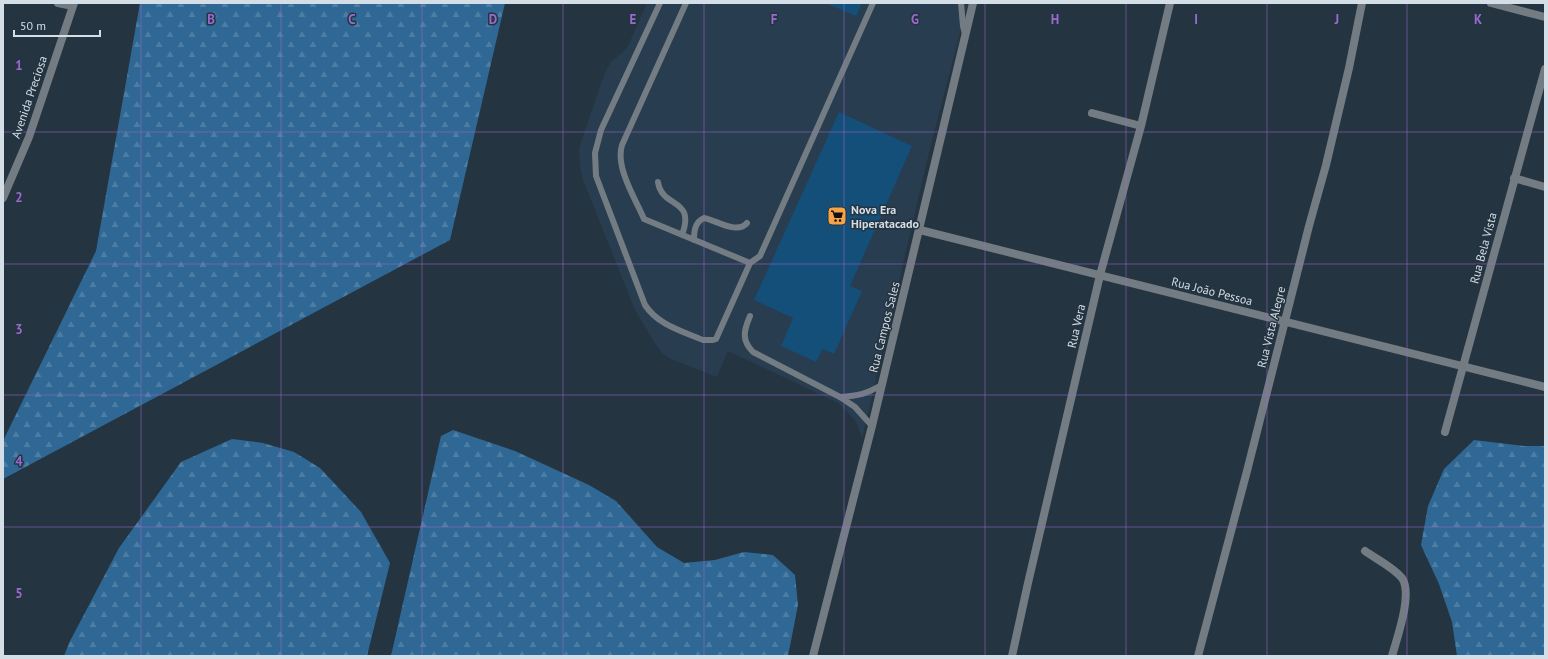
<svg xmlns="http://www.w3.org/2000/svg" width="1548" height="659" font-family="'PT Sans',sans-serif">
  <defs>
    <pattern id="forest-firs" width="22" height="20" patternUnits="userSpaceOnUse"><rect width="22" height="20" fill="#2f6894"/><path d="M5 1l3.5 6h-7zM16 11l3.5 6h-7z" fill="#4c7da3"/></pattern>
  </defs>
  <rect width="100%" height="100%" fill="#253441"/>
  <path fill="#283d4f" d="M647 3H968L931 144 862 439 858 426 855 420 838 403 728 351 717 377 671 359 662 353 654 342 635 310 583 180 580 166 579 148 604 75 610 63 624 51 629 44Z"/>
  <path fill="url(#forest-firs)" d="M140 3H505L450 240 3 479V441L96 251Z
    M453 430 515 451 589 485 616 501 657 547 684 563 715 560 744 552 773 555 795 575 798 605 788 656H391L441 436Z
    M232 439 263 443 294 452 320 468 361 512 390 563 367 656H64L69 643 119 548 181 462Z
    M1474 440 1524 446H1545V656H1457L1452 622 1439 584 1421 545 1428 506 1444 469Z"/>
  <path fill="#134f79" d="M825 3H862L856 16Z
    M839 112 912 146 850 286 862 291 834 354 823 349 816 362 781 346 793 318 754 300Z"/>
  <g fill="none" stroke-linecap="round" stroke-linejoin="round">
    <path stroke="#747c83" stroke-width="6" d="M660 3 601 130 595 153 596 176 645 305C658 325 682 331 703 340H713L716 339 750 263 760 256 873 3
      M686 3 622 145C615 167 635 198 644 219L750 263
      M961 3 963 26 965 34
      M658 182C662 209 696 197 682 235
      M694 240C694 231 695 222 704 218 716 220 737 235 747 223
      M750 316C744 330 741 340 753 352L840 397 855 407 872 426
      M840 397C858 396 867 394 883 384"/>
    <path stroke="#747c83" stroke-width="8" d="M58 3 73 6
      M1491 3 1545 17
      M1092 113 1141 126
      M1514 178 1545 187
      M3 198 29 137 74 3
      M920 230 1545 387
      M1445 432 1545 69
      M1365 551C1376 559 1393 567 1402 578 1413 594 1397 638 1392 656
      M813 656 872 426 973 3
      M1012 656 1028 583 1100 275 1141 126 1170 3
      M1198 656 1247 471 1309 226 1326 165 1349 68 1362 3"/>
  </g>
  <path fill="none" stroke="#9a6acd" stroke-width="1" stroke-opacity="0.55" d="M141 3V656M281 3V656M422 3V656M563 3V656M704 3V656M844 3V656M985 3V656M1126 3V656M1267 3V656M1407 3V656M3 132H1545M3 264H1545M3 395H1545M3 527H1545"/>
  <defs>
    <symbol id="supermarket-square" viewBox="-11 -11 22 22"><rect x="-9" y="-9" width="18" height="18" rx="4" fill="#f6a247" stroke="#253441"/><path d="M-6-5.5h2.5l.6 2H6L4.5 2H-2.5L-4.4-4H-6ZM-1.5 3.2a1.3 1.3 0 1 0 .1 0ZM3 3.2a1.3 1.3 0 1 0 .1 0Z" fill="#111"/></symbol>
  </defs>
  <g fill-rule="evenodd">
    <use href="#supermarket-square" x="826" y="205" width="22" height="22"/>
  </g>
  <g text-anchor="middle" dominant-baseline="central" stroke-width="3" stroke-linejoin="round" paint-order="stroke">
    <g font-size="12" fill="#d4dee6" stroke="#253441">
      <text transform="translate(29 97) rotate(-71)">Avenida Preciosa</text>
      <text transform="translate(1483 248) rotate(-75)">Rua Bela Vista</text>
      <text transform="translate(1212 291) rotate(14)">Rua João Pessoa</text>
      <text transform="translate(1076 326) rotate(-77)">Rua Vera</text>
      <text transform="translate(884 327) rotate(-76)">Rua Campos Sales</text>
      <text transform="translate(1271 327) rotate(-76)">Rua Vista Alegre</text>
    </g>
    <g font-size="12" font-weight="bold" fill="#d4dee6" stroke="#253441" text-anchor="start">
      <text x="851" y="209">Nova Era<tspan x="851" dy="14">Hiperatacado</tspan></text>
    </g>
  </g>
  <g font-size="13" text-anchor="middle" font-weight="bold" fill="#9a6acd" stroke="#253441" stroke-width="3" stroke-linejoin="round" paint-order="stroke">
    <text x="211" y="24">B</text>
    <text x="352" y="24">C</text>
    <text x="493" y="24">D</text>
    <text x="633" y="24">E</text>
    <text x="774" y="24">F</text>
    <text x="915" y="24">G</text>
    <text x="1055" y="24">H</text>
    <text x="1196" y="24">I</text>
    <text x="1337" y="24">J</text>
    <text x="1478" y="24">K</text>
    <text x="19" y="70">1</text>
    <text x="19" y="202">2</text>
    <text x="19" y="334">3</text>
    <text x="19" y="466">4</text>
    <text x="19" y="598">5</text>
  </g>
  <rect width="1548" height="659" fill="none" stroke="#d4dee6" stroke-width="8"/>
  <path d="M14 30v6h86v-6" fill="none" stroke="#d4dee6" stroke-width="2"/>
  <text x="20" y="30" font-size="12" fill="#d4dee6" stroke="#253441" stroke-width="3" paint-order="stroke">50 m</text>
</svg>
